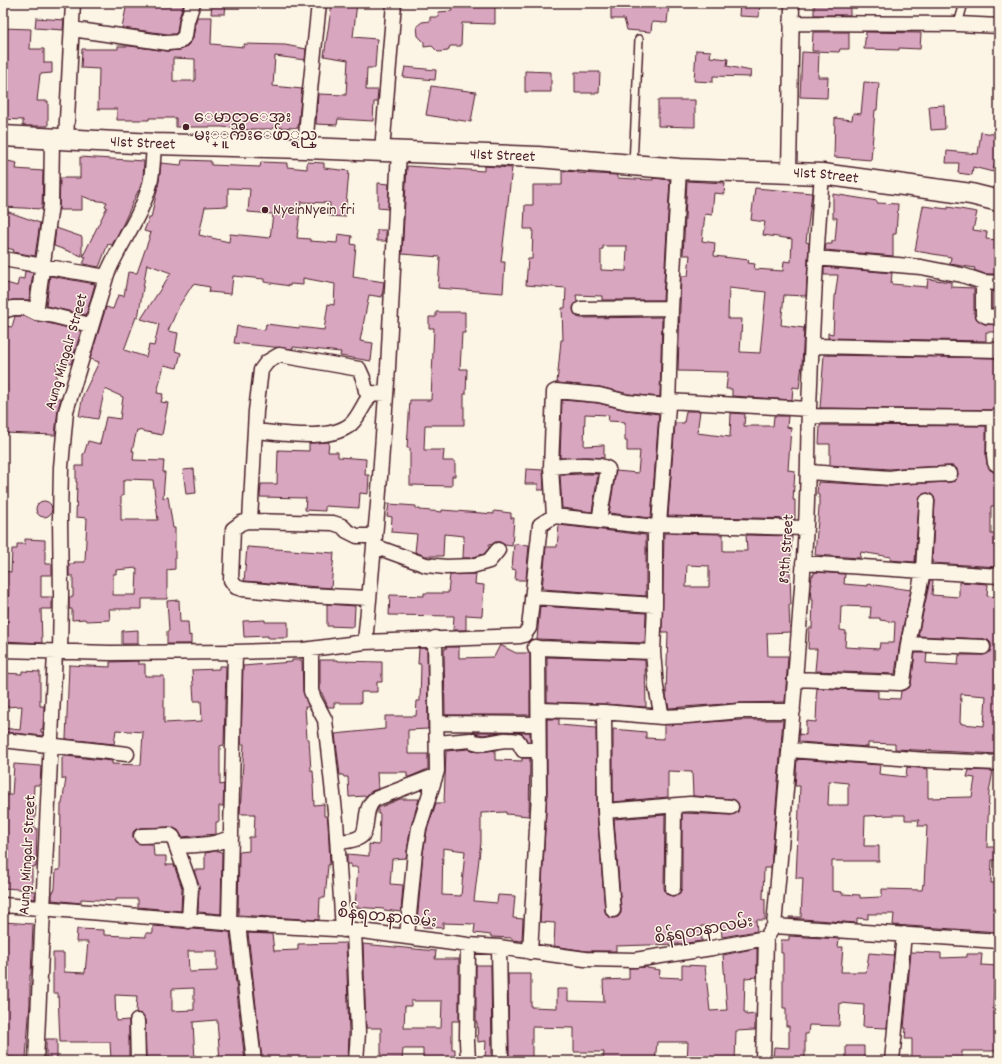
<svg xmlns="http://www.w3.org/2000/svg" width="1002" height="1064" font-family="Dekko,'Noto Sans Myanmar',sans-serif">
  <rect width="100%" height="100%" fill="#fcf5e5"/>
  <filter id="ink" filterUnits="userSpaceOnUse"><feTurbulence type="fractalNoise" baseFrequency=".025" numOctaves="2"/><feDisplacementMap in="SourceGraphic" scale="8" xChannelSelector="R" yChannelSelector="G"/><feConvolveMatrix kernelMatrix="1 2 1 2 8 2 1 2 1" color-interpolation-filters="sRGB"/></filter>
  <g filter="url(#ink)">
    <path fill="#d9a6c0" stroke="#4a1f2b" fill-rule="evenodd" d="M127 3H184L179 18 177 32 175 34H168L122 28Z
      M332 3H357L353 37 377 39 375 68H367L366 90H378L377 102H374L373 121 338 119 337 125 316 124 318 94 346 95 348 60 324 56Z
      M453 3H495V24L462 23 461 46H450L448 51 438 52 432 46 424 47V42L418 36 417 26 422 22 430 21V17H439L438 12 452 11Z
      M611 3H669L667 23 652 22 651 32 627 30 624 19H611Z
      M740 3H760L759 17 739 16Z
      M814 3H850V15H814Z
      M212 4H226L225 14H211Z
      M197 17H212L211 44 244 47V44L285 45 306 49 305 60 275 56 273 86 302 89 298 128 273 127V129H251V130L222 127H176V118H149V120H117V109H98L99 69 81 68 82 49H118V46H130L167 51 180 50 185 48 191 42 193 37ZM173 58 195 59V81H173Z
      M36 18 64 20 63 30 35 28Z
      M3 28 31 29 30 49H44V63H52V73L40 74 37 101H48V126H23V120L3 119Z
      M813 32H849V49H840L839 52 812 51Z
      M866 32 921 33 920 49 899 48V50L864 49Z
      M696 50 711 51 710 57 728 59 727 66 751 71 750 77 713 76V82L694 81Z
      M802 52 819 53 818 77H828L827 98 800 97Z
      M405 67 436 70 435 80 403 77Z
      M525 71 551 72V92H525Z
      M575 72H600L599 93H575Z
      M864 82 879 83 877 110H875L871 160 834 157 835 118 852 120 853 113 861 114Z
      M431 86 476 92 471 122 426 115Z
      M658 100H695V127L658 126Z
      M944 105 945 129 931 130 929 106Z
      M981 132 999 135V162H995L993 172 973 167 972 175 958 173 959 163H946L947 151 978 154Z
      M80 157 144 161 143 178 139 191H138L124 222 112 245 108 244 99 267 83 264 86 257 83 256 107 207 105 206 107 202 92 200 82 196V210H59L60 178H80Z
      M3 160 17 163 16 169 43 171 42 209 3 207Z
      M182 160 211 161V165L260 167 261 162 287 163V167L307 169V162L324 163V168L349 171 345 217 329 216 330 203 301 202 297 238 310 239V241L337 243 338 234 352 236 351 244 356 245 353 277 384 282 382 297 369 295 360 341 373 343 371 361 340 356 341 352 293 347V349L234 343 237 326 265 330 266 324 299 328V327L324 330 328 304 334 305 335 284 303 278V285L290 284V286L264 282V279L233 276 231 294 209 292 210 287 193 284 179 306 168 331 178 333 175 351 181 353 177 368 164 365 157 393 163 394 161 402 168 403 162 435 137 430 132 451H134L133 460 164 461 163 472H165L163 498 168 497 173 528H175V569L167 570V599H142V609H109L110 620 86 621 85 619 72 620V609H69V597H73V576H69V564H74V562H85L87 518 76 517 77 482H76V466H83V454H84L88 441 100 444 106 417 120 419 123 397 105 389 98 419 79 416 83 395 99 362 90 359 106 307 113 309 118 295 124 296 128 272 137 273 151 233 144 231 149 218H151L159 181 161 163 181 165ZM228 188 250 189 248 212 273 214 270 238 230 234 229 242 199 235 205 207 228 206ZM147 264 171 273 141 319 159 324 154 346 149 345 146 357 124 350 136 317 138 318ZM126 479 153 480 158 520H121V496H123V481H126ZM137 568 136 595H113V574H116V570Z
      M407 166 484 171V166L512 168 501 262H505L503 293 438 288 440 257 402 254Z
      M562 171 578 172V173L617 175V178L653 180V178L670 180 663 300H602V296L576 295 577 302 573 309 574 313 577 317 581 318 662 317 660 397 628 394 600 387 557 383 561 340H563L562 308H565L566 288 526 285 528 259H532L533 229H524L525 205H533V185H562ZM603 246H627L626 271 601 270V249H603Z
      M687 181 725 183 724 194 714 193 712 215 705 214 702 241 715 243 714 256 749 260 748 263 755 264 754 269 783 271 784 261 791 262 792 239 763 235 765 222 751 220 755 188 812 193 806 242 809 243 806 296 784 295 781 325 804 328 802 365 799 388 793 387 792 400 732 396V389H726L728 372 678 371 681 276H688L690 255H683ZM729 288 766 292 760 353 740 352 742 319H728Z
      M378 183 389 184 388 209 378 208Z
      M833 194 877 201V203L898 204 896 234H893V256L825 250 826 244H832V241H835L837 218H833Z
      M923 206 948 209V207L977 212 973 230 987 232 986 239 999 240V256L997 274H985L974 270 975 268 950 264 951 257 915 251Z
      M3 210 40 223 35 256 13 252 14 250 3 247Z
      M56 228 82 237V256L54 246Z
      M377 230H386V241H377Z
      M824 267 892 273 891 284 927 287 928 279 951 282V287L974 288V314L976 318 985 324 999 325V332H986V341L828 338V333L833 334 835 297 838 275H824Z
      M25 271 33 273 29 300H13L3 302V282L17 286 19 278 24 279Z
      M50 276 95 284 86 315 46 306Z
      M992 291H999V308H992Z
      M436 312H465V333H462L460 369H467L466 394H464V425H425L424 450H444L443 461H455V476H452V486L410 485V448H407L410 400H431L434 328H429V317H436Z
      M15 316H24L35 321 48 323 81 331 71 364 57 363 55 398H61L58 409 55 435 3 433 6 385H3V334L5 326 12 327Z
      M824 355 999 358V410L820 408Z
      M562 400 598 403 626 410 659 414 651 518 609 513 616 471 638 473 640 451H627V441H625V422L608 421 609 415 585 414 584 446 604 445V458L590 457 560 458Z
      M686 411H700L697 433 730 437 731 413 745 414 744 426H773L774 416H788L787 427 791 428 788 470 795 471 793 500H795V519L668 516 675 423H684Z
      M820 425 986 426V456L987 464 990 470 999 474 998 506H991V534H999V567L932 563 935 501 934 497 928 493 923 494 920 497 919 501 915 562 890 560 891 557 861 552 860 558 815 555 819 508V495L817 494 818 482 891 486 904 484 951 482 955 481 958 474 957 469 954 466H950L903 468 890 469 830 465V444H819Z
      M329 442 328 452H338V457L366 459 365 475H369L368 494 360 493 359 508 325 506V511L305 510 306 498 260 497 261 484H277L278 450 309 451V443Z
      M194 469 196 493 186 494 183 470Z
      M526 469 543 470 544 490H538V484H525Z
      M581 474H598L592 512 562 508 560 475Z
      M36 509a8 8 0 1 1 16 0a8 8 0 1 1-16 0Z
      M389 504 416 506V509H420V510L442 512V510L494 514V511L511 513V518H514L512 546 505 545 500 542H495L491 545 489 544V548L484 554 471 558H463L464 536 444 534 443 556H425L415 552 417 534 391 532 392 517 387 516Z
      M559 525 646 535V596L542 589 546 547H557Z
      M664 533 723 534V551H747L746 535 792 536 790 572 791 605H789L790 632 767 633 768 656H788L785 702 739 703 669 708 666 695 668 632H662ZM687 565 709 566V587H686Z
      M25 539 45 540V564H52V575H41V597H52V609H41L42 643 3 641V626H7L9 587H3V571L11 572 12 549H17V544H25Z
      M514 544 529 545 526 580H515L516 570 512 569Z
      M247 547 334 553 331 588 244 581Z
      M814 572 845 574 844 584 868 586V584L911 590 900 642 895 674 815 671 817 649H808L809 628H812L813 600H812L811 587 812 575H814ZM841 606 871 607 870 618H880V620L895 622 894 643H880L879 649 845 647 846 631 840 630Z
      M473 574H476L475 584 484 585 482 616 466 615V630H453L454 616 389 615 390 595 424 596V593H448L450 575Z
      M930 580H933L932 595 959 597V582L988 584 987 596 999 597V754L895 749V744L868 743V747L799 742V734L806 735V721L816 722 817 699H816L817 688 878 691V698L900 699 901 691 909 688 911 684 915 653H927L926 663 958 665 959 655H983L990 652 991 648V643L988 640 984 639 918 636ZM961 694 986 696 984 726 962 724V723H960Z
      M179 600 180 622H188L189 636 191 635V644H167V631H169L167 601Z
      M327 604 355 606 354 627 327 626Z
      M540 606 646 613 645 643 537 639Z
      M265 620V622H288V638H268V636L244 637 243 621Z
      M138 630V644H122V631Z
      M500 645 516 653H530V715H445L444 649H446V647H459V658L494 657Z
      M419 648H427L428 729 408 730V754H428V769L409 777H407V772H377L378 789 372 791 366 796 349 797 348 777H344L343 775H340L335 734 385 729V716H416L417 701H420L421 664H418Z
      M547 657 645 660 646 707 604 704 547 702Z
      M292 660H302L303 691 309 707H305L307 739H309L311 771H313L314 784H313L314 805 324 804V816H327L328 822 330 864 328 865 325 898H320L319 920 238 915 239 852 249 851V837H254L255 814H240L244 744H241L243 666 292 662Z
      M320 660H338V661L382 662V682H377V692H361V703H334V707H328L320 689Z
      M138 661V664H145V676H164V723L202 721 201 701H194L192 670 219 669V666H226L224 745 220 746V785L224 784 223 806H219V822H216V834L182 837 178 830 170 827 140 828 136 829 133 832V837L137 843 153 844 154 856H166V865H174L182 888 181 911 138 907V899H116V901L81 899V903L52 900V892H54L55 888 56 870H60L61 804H62L66 779H62V757H65V756L112 761V764L141 765 143 732 116 730 114 744 66 739 69 665 110 667V662Z
      M22 671 40 672V706H44L43 729H41V732H43V736L3 732V728L20 730 22 706 4 707 3 673 22 674Z
      M547 719H559V725L596 728 597 812 605 911 606 915 613 918 618 917 621 913V909L614 819 665 815 664 888 665 892 668 895 673 896 680 893 682 888V813L731 815 738 812 739 807 738 803 732 799 693 796 692 772 668 771V797L613 802V729L646 732V738L664 739V725L740 720H783L771 868H764L763 899H765V920H756L757 931 722 937 721 925 701 926 702 941 679 944 616 946V951H586L554 946 555 923 540 922 547 793Z
      M472 732H500L483 735Z
      M518 732H530V742H528L523 734Z
      M469 749 478 752 495 750V760L522 761V758H530L529 816 506 814V812L481 813V842L474 901 497 903 498 895 515 896 513 918 523 919 522 941 512 940V938L491 937V935L474 933 475 924 443 923V928L423 927V923H417L423 853 427 830 436 803H444L446 751ZM443 848 465 851 461 896 442 895Z
      M797 759 880 765 879 774 906 777 907 767 928 769V798L972 797 975 778 967 777 969 770 993 771 989 792 987 847H999V860H992L991 883H999V932L893 925 894 914H868V919L857 918V923L789 918V917H801L803 878H796L800 786H795ZM829 781 848 783V805H828ZM894 815H905V820H919L918 826H927L924 885 923 884 922 890 882 889V896H881V897L860 898V895L842 894V892L832 891V861H879V846H864L865 816Z
      M14 764 41 766 40 785H34L33 806H36L34 828H37L36 867H32V890L3 888V795H12Z
      M400 799H419L411 826 406 858 392 859 390 884 403 885 401 912 384 910V909L355 907 358 867H351V864H347V854L369 856V844L379 845 380 814H378V808Z
      M216 851 222 852 221 914 198 912 199 887 194 870H205V853Z
      M28 891H35V899L27 898Z
      M3 922 33 924 31 975H30V1003L26 1058 3 1057Z
      M153 926 230 932 245 1061H220L217 1020 193 1022 195 1060 149 1061 148 1060H146L145 1020 141 1014 136 1013 137 996 115 995 116 1021 129 1020V1060L121 1061V1058L111 1059 110 1042H60L58 993H53V953H64V972L85 973 88 942H76L77 929 104 930V935L146 937V933H153ZM188 951H217V971L189 972ZM194 988V1010L172 1011V989Z
      M248 933 272 934 274 951 298 950V944L346 943 349 1033 348 1061H317V1059L291 1061H262Z
      M789 936 839 939 838 947H843L841 972H866L869 953 893 955 894 952 887 1028 863 1027 864 1005 840 1003 839 1026 809 1025 808 1034H805V1061H793V1059H773L774 1047 789 1048V1026H786V1008H783V953H781V940H789Z
      M363 944 436 951 435 959H459V1021H452V1049H455V1061H423V1049H403L402 1061H381V1028H366ZM411 1001H442L441 1028H404L405 1006H411Z
      M757 948V977L745 978 744 1012H746V1015L755 1014V1030L736 1031 735 1061H687L688 1042H657L655 1061H603L604 1052H574V1028L532 1027V1061H509L508 974H531V1007L557 1008V989H568V1001L604 1002 603 980 629 979V968L647 967V968L660 970 659 977 682 978V965L705 966 710 1011 727 1010 723 955Z
      M911 952 941 953V958L967 957V954H982L981 965 999 966V981H994L993 1010H999L997 1051H962V1061H912V1039H905L906 1028H904Z
      M476 965H491L492 1059H485L486 1041 478 1042 477 1022H476Z
      M46 1039H57V1059H46Z
      M846 1046H864V1061H846Z"/>
    <g fill="none" stroke-linecap="round" stroke-linejoin="round">
      <defs>
        <path id="lane" d="M958 24 964 3
          M633 165 639 39"/>
        <path id="street" d="M791 23 958 24 999 26
          M72 29 168 43 179 42 185 36 187 21 193 3
          M66 139 73 3
          M305 148 309 100 319 3
          M382 151 394 3
          M789 172 792 3
          M816 258 921 267 962 275 983 282 999 283
          M3 259 106 277
          M983 282V314L986 316 999 317
          M581 309 671 308
          M3 311 13 308H26L36 313 50 315 90 325
          M36 313 51 205 52 139
          M813 346 999 350
          M668 401 809 409
          M809 416 999 418
          M995 417 994 456 995 463 999 466
          M255 431C281 433 330 442 351 424 359 417 364 402 372 393
          M551 467C562 466 601 462 608 469L599 521
          M809 472 890 478 903 476 950 474
          M554 516 551 467 554 392 556 391 599 395 627 402 668 406
          M250 521 256 411 261 370 267 362 279 355 359 369 363 378 366 391 372 393 386 394
          M659 524 806 528
          M374 546 426 565 446 567 472 566 489 561 498 550
          M803 563 999 576
          M532 597 655 605
          M369 598 307 595 242 589 236 587 231 580 233 529 241 523 247 521 333 523 342 526 347 531 357 536H375
          M365 642 378 504 388 368 399 151
          M908 644 983 647
          M311 649V691L314 699 325 720 336 821 343 930
          M3 650 110 653 235 652 303 650 365 642 520 636 524 635 529 628 540 525 554 516 655 527
          M60 652 61 595 60 519 61 467 66 411 107 274C120 243 141 217 150 184 153 172 153 157 154 144
          M795 679 900 683 903 682 908 644 923 571 927 501
          M539 710 604 712 662 717 687 716 740 711H793
          M604 712 605 811 613 910
          M662 717 656 687 653 652 655 605V527L659 524 668 406 671 308 679 169
          M437 723 538 724
          M3 740 127 754
          M437 743 471 740C480 747 495 741 505 740 509 740 514 740 518 741L523 750H538
          M790 750 927 760 999 763
          M605 811 690 804 731 807
          M141 836 170 835 173 837 191 887 189 921
          M338 842C345 841 354 841 360 837 370 831 362 809 375 799L435 776
          M176 846C195 845 214 846 231 837
          M673 888 674 806
          M3 905 238 924 354 930 468 945 499 947 585 959 635 960 712 948 766 938
          M229 924 235 652
          M238 924 254 1061
          M774 926 999 941
          M354 930 358 1033 356 1061
          M407 936 415 852 419 828 437 771 435 638
          M468 945 467 1041 468 1061
          M499 947 501 1061
          M530 952 539 793 538 649 535 647 539 648 653 652
          M137 1021 138 1061
          M36 1061 55 652
          M763 1061 766 938 774 926C786 792 798 659 806 526 808 486 808 447 809 408 812 330 816 252 822 174
          M892 1061 904 934"/>
        <g id="secondary">
          <path id="s1" d="M3 136 154 144 305 148 538 157 679 169 822 174 971 194 999 201"/>
        </g>
      </defs>
      <use href="#lane" stroke="#4a1f2b" stroke-width="10"/>
      <use href="#street" stroke="#4a1f2b" stroke-width="17"/>
      <use href="#secondary" stroke="#4a1f2b" stroke-width="23"/>
      <use href="#lane" stroke="#fcf5e5" stroke-width="7"/>
      <use href="#street" stroke="#fcf5e5" stroke-width="14"/>
      <use href="#secondary" stroke="#fcf5e5" stroke-width="20"/>
    </g>
  </g>
  <g fill="#4a1f2b" stroke="#fcf5e5" stroke-width="1.5">
    <circle cx="186" cy="127" r="4"/>
    <circle cx="265" cy="210" r="4"/>
  </g>
  <g text-anchor="middle" dominant-baseline="central" stroke-width="3" stroke-linejoin="round" paint-order="stroke">
    <g font-size="16" fill="#4a1f2b" stroke="#fcf5e5" text-anchor="start">
      <text x="194" y="118">ေမာင္သာေအး<tspan x="194" dy="18">မႏ္ူက်ီးေဖ်ာ္ရည္</tspan></text>
      <text x="273" y="210">NyeinNyein fri</text>
    </g>
    <g font-size="16" fill="#4a1f2b" stroke="#fcf5e5">
      <text stroke="none"><textPath href="#s1" startOffset="140">41st Street</textPath></text>
      <text stroke="none"><textPath href="#s1" startOffset="500">41st Street</textPath></text>
      <text stroke="none"><textPath href="#s1" startOffset="824">41st Street</textPath></text>
      <text transform="translate(67 352) rotate(-74)">Aung Mingalr Street</text>
      <text transform="translate(787 549) rotate(-86)">89th Street</text>
      <text transform="translate(28 855) rotate(-87)">Aung Mingalr Street</text>
      <text transform="translate(387 918) rotate(6)">စိန်ရတနာလမ်း</text>
      <text transform="translate(704 931) rotate(-10)">စိန်ရတနာလမ်း</text>
    </g>
  </g>
  <rect width="1002" height="1064" fill="none" stroke="#fcf5e5" stroke-width="16"/>
  <rect x="8" y="8" width="986" height="1048" fill="none" stroke="#4a1f2b" stroke-width="1.5" filter="url(#ink)"/>
</svg>
